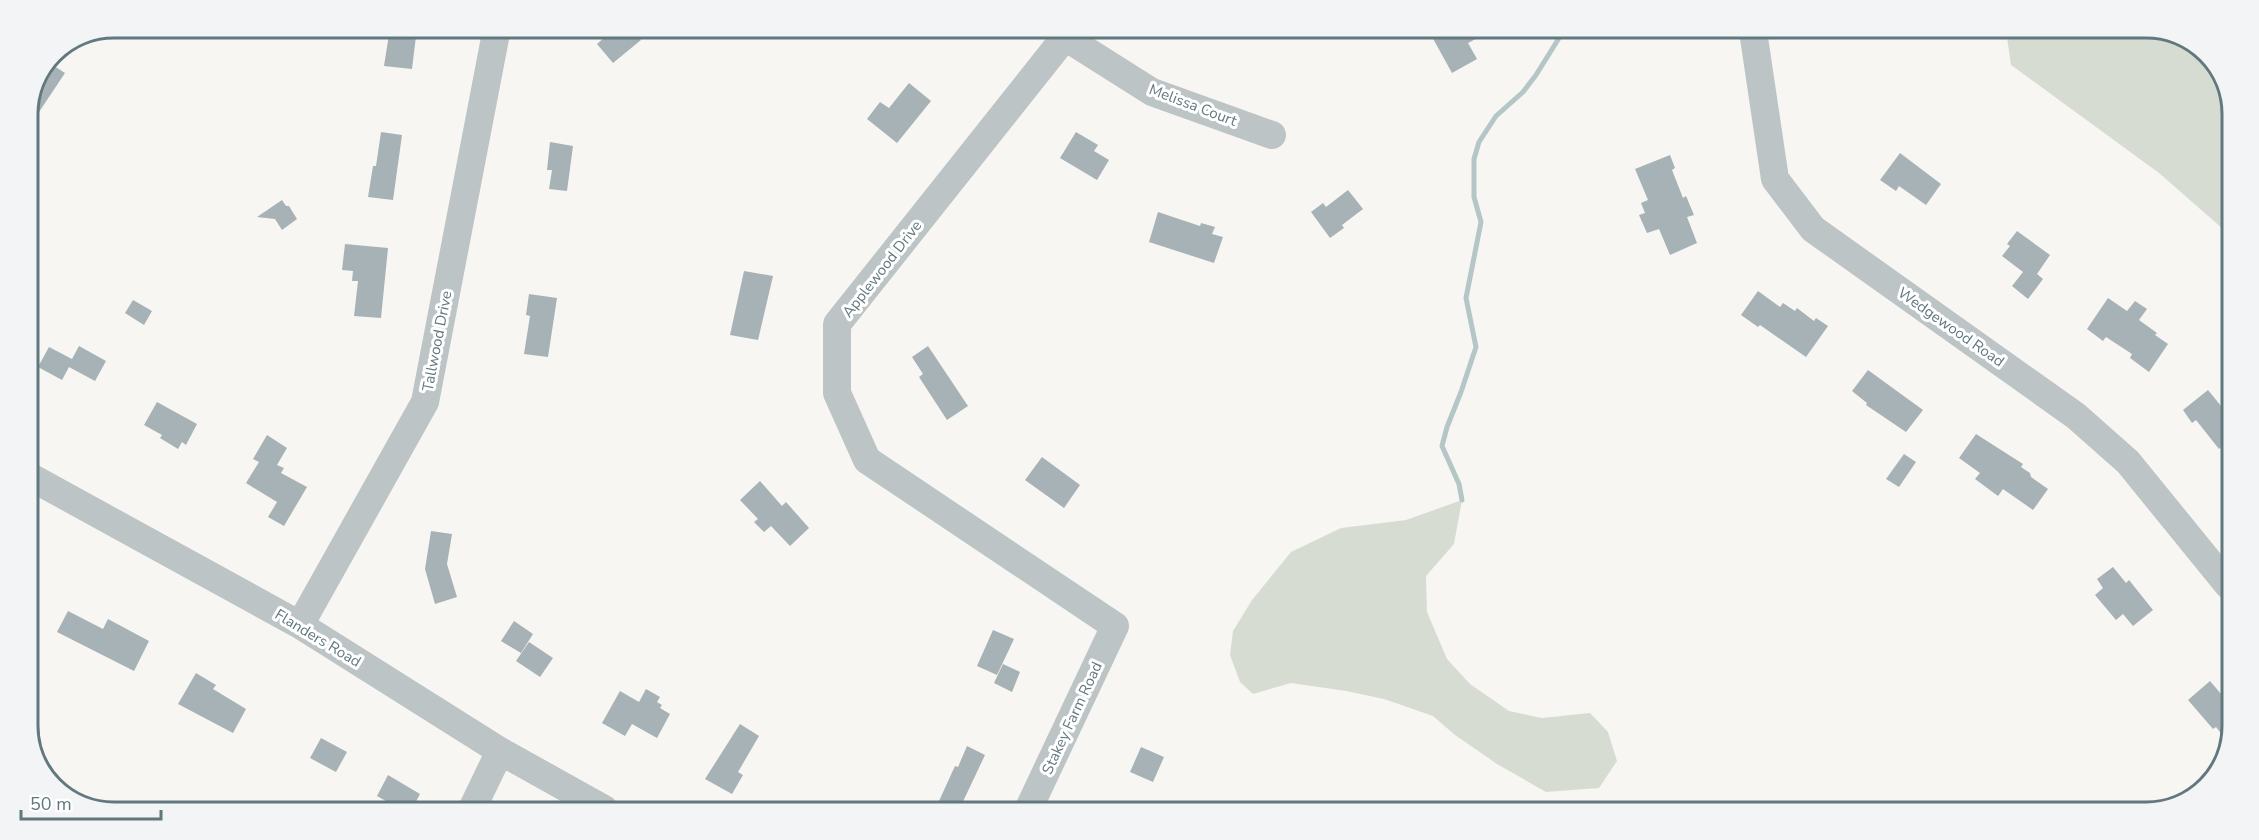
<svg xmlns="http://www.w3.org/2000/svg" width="2259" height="840" font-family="'Nunito Sans',sans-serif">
  <rect width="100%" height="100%" fill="#f7f6f3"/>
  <path fill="#d7dcd2" d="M2006 31 2173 32 2214 61 2232 108 2231 236 2159 173 2011 65Z
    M1462 500 1454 544 1426 576 1427 612 1447 659 1470 684 1509 711 1542 718 1590 713 1608 732 1617 761 1599 788 1546 792 1497 764 1455 735 1433 716 1384 699 1346 691 1291 683 1253 694 1240 682 1230 655 1233 631 1252 600 1291 552 1341 528 1406 520Z"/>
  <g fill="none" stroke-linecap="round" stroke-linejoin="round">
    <path stroke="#b4c6c6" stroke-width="5" d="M1462 500 1459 484 1442 446 1447 427 1461 392 1476 347 1466 298 1481 222 1474 197V159L1479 142 1496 116 1523 92 1536 75 1564 30"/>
  </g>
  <path fill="#a6b2b5" d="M390 28H417L412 69 384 66Z
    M615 28H631L641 40 613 63 597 44Z
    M1440 30H1493L1468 43 1477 59 1452 73 1431 35Z
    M48 62 65 73 27 130V109Z
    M909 83 931 101 897 143 867 119 880 102 889 108Z
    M381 132 402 135 393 200 368 197 373 166H376Z
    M1076 132 1098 145 1094 151 1109 160 1097 180 1060 158Z
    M550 142 573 146 567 191 549 189 552 170H547Z
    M1900 153 1941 184 1926 205 1899 186 1896 191 1880 180Z
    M1670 155 1675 168 1672 170 1683 198 1686 196 1694 215 1687 217 1697 243 1670 255 1659 229 1647 233 1639 215 1645 213 1641 203 1648 200 1635 169Z
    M1348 190 1363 209 1342 225 1344 228 1330 238 1311 212 1323 203 1326 207Z
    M282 200 286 206H289L297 219 282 230 275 219 257 217Z
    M1158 212 1200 226 1201 223 1215 227 1212 234 1223 237 1214 263 1149 242Z
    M2017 231 2050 255 2037 274 2043 279 2028 299 2012 286 2023 272 2002 256 2010 246 2007 244Z
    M345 244 388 248 381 318 354 316 358 281H352L353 271 342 270Z
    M744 271 773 276 758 340 730 335Z
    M1758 291 1780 307 1783 303 1795 311 1797 308 1814 321 1816 318 1828 326 1806 357 1760 325 1758 327 1741 315Z
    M529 294 557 298 548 357 524 354 530 316 526 315Z
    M2108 298 2127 311 2135 301 2147 309 2139 320 2157 333 2155 335 2168 344 2149 372 2130 358 2132 354 2106 337 2103 341 2087 329Z
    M133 300 152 311 144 325 125 313Z
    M79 346 106 361 95 381 69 367 62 380 38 367 49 347 72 359Z
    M928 346 968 406 947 420 919 377 923 374 912 357Z
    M1868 370 1923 410 1906 432 1866 405 1867 403 1852 391Z
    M2208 390 2230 417 2229 441 2219 449 2196 420 2192 423 2183 410Z
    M157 402 197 424 186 445 182 442 178 449 160 438 162 435 144 425Z
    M1976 434 2023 464 2021 467 2030 473 2031 477 2048 489 2033 510 2003 489 1998 496 1975 479 1980 473 1959 458Z
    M267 435 287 448 277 465 284 468 281 473 307 487 284 526 268 517 277 502 246 483 259 462 253 459Z
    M1904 454 1916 462 1899 487 1886 479Z
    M1042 457 1080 485 1064 508 1025 480Z
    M760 481 782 506 786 502 809 528 790 546 771 526 764 532 754 522 758 519 740 500Z
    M431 531 452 534 447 564 457 597 435 604 425 569Z
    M2113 567 2126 583 2129 580 2153 610 2133 626 2123 614 2116 620 2095 595 2103 588 2097 579Z
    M68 611 103 629 108 619 149 641 134 671 57 632Z
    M514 621 533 634 521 653 501 641Z
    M993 630 1014 639 997 675 977 666Z
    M529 642 553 658 540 677 516 661Z
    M1003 664 1020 672 1012 692 994 683Z
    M196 673 216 685 213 689 246 709 233 733 178 704Z
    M2210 681 2228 702 2227 741 2216 727 2213 729 2188 700Z
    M646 689 660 697 657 702 662 705 660 708 670 714 657 738 632 724 625 736 602 723 620 691 639 702Z
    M740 724 759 736 738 772 743 775 732 794 705 779Z
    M321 738 347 752 336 772 310 758Z
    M967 746 985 755 959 810 939 801 955 766 958 767Z
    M1141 747 1164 757 1153 782 1130 772Z
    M388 775 420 794 412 809H400L377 796Z"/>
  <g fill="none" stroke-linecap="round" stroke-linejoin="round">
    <path stroke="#bdc4c6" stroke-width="28" d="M1058 29 1065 37 1152 92 1272 135
      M1753 31 1775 179 1813 229 2076 416 2128 462 2228 585
      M27 475 300 625 500 751 604 809
      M300 625 425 402 497 28
      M472 809 500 751
      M1028 810 1115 626 867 460 837 393V324L1065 37"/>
  </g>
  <g text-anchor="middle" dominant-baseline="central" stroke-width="6" stroke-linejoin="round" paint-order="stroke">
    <g font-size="15" fill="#61787f" stroke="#fff">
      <text transform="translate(1193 105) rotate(21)">Melissa Court</text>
      <text transform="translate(882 269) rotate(-52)">Applewood Drive</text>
      <text transform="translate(1951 327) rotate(35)">Wedgewood Road</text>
      <text transform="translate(437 341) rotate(-79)">Tallwood Drive</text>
      <text transform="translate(318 638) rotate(31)">Flanders Road</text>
      <text transform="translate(1072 718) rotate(-65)">Stakey Farm Road</text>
    </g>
  </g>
  <path d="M0 0H2259V840H0ZM114 38H2146A76 76 0 0 1 2222 114V726A76 76 0 0 1 2146 802H114A76 76 0 0 1 38 726V114A76 76 0 0 1 114 38Z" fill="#f2f4f5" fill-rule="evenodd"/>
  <path fill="none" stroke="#61787f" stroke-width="3" d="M114 38H2146A76 76 0 0 1 2222 114V726A76 76 0 0 1 2146 802H114A76 76 0 0 1 38 726V114A76 76 0 0 1 114 38Z"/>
  <path d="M21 810v9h140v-9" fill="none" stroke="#61787f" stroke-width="3"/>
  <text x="30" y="810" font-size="18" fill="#61787f" stroke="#ffffff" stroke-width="4.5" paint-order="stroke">50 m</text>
</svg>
